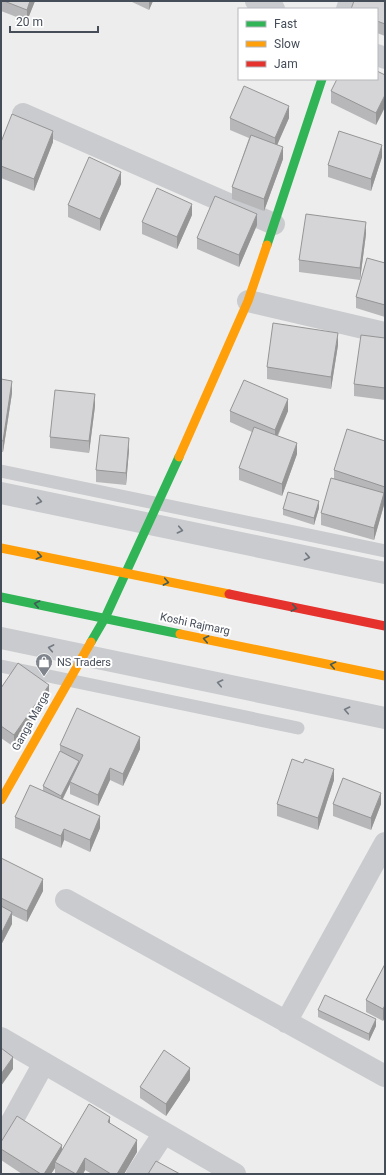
<svg xmlns="http://www.w3.org/2000/svg" width="386" height="1175" font-family="Roboto,sans-serif">
  <rect width="100%" height="100%" fill="#eeeded"/>
  <g fill="none" stroke-linecap="round" stroke-linejoin="round">
    <path stroke="#c9cbce" stroke-width="13" d="M1 471 385 551
      M1 666 298 728"/>
    <path stroke="#c9cbce" stroke-width="22" d="M256 1 274 9
      M347 9 350 1
      M377 55 385 58
      M23 114 274 224
      M248 301 385 333
      M1 493 385 573
      M1 638 385 718
      M66 900 385 1076
      M286 1022 385 843
      M1 1038 235 1174
      M1 1141 44 1063
      M137 1174 164 1133"/>
    <path stroke="#30b455" stroke-width="9" d="M267 245 322 79
      M1 597 180 634
      M91 642 105 618 179 457"/>
    <path stroke="#ff9f0a" stroke-width="9" d="M179 457 248 301 267 245
      M1 548 229 594
      M180 634 385 676
      M1 800 91 642"/>
    <path stroke="#e5322d" stroke-width="9" d="M229 594 385 626"/>
  </g>
  <path fill="#b7b7b9" d="M1 1H35L27 21 1 11Z
    M130 1H153L149 10Z
    M385 1V36L377 33V9Z
    M385 75V107L376 125 331 103V91Z
    M230 118H289L277 144 283 159 264 211 232 199V187L249 138 230 130Z
    M1 142H53L34 191 1 178Z
    M382 157 371 191 328 177V165Z
    M121 184 100 231 68 217V205Z
    M192 215 177 249 142 234V222Z
    M257 225 239 267 197 249V238Z
    M366 234 360 280 299 272V260Z
    M385 263V317L356 308V297Z
    M385 338V400L354 396V384Z
    M338 345 331 389 267 379V367Z
    M1 379 12 393 3 452H1Z
    M95 406 89 453 50 448V437Z
    M230 411H288L278 436 297 454 282 496 239 480V468L252 432 230 422Z
    M385 441V498H384V505L374 540 321 525V513L334 479V470Z
    M129 450 126 485 96 482V470Z
    M319 508 314 525 283 515V509Z
    M1 688 49 697 14 747 1 738Z
    M60 745 140 749 123 786 110 780 98 806 70 794V784L63 799 100 828 90 852 64 840 61 848 15 828V817L43 790V786L60 752Z
    M303 763 334 780 318 830 277 816V804Z
    M333 804H381L371 830 333 816Z
    M1 858 43 891 27 922 12 915V924L1 945Z
    M385 964V1017L383 1021 366 1012V1000Z
    M318 1010 376 1026 369 1041 318 1017Z
    M190 1080 166 1116 140 1098V1087Z
    M110 1124 137 1152 124 1174H92L85 1170 83 1174H56L55 1173V1168L51 1174H22L1 1160V1142L62 1150Z"/>
  <path fill="#959596" d="M30 1H35L27 21V10Z
    M149 1H153L149 10Z
    M385 95V107L376 125V113Z
    M289 106V118L275 150V138Z
    M53 131V142L34 191V179Z
    M382 145V157L371 191V179Z
    M283 147V159L264 211V199Z
    M121 172V184L100 231V219Z
    M192 204V215L177 249V237Z
    M257 214V225L239 267V255Z
    M366 222V234L360 280V268Z
    M338 333V345L331 389V377Z
    M12 381V393L3 452V441Z
    M95 394V406L89 453V441Z
    M288 399V411L275 441V430Z
    M129 438V450L126 485V473Z
    M297 443V454L282 496V484Z
    M384 493V505L374 540V528Z
    M319 501V508L314 525V518Z
    M49 685V697L14 747V735Z
    M140 737V749L123 786V774Z
    M79 761V768L70 782V784L61 802V796Z
    M110 768V780L98 806V795Z
    M334 769V780L318 830V818Z
    M381 793V804L371 830V818Z
    M100 816V828L90 852V840Z
    M64 829V840L61 848V836Z
    M43 879V891L27 922V911Z
    M12 912V924L1 945V934Z
    M385 1005V1017L383 1021V1009Z
    M376 1019V1026L369 1041V1034Z
    M13 1057V1069L1 1086V1074Z
    M190 1068V1080L166 1116V1104Z
    M110 1117V1129L108 1122Z
    M137 1140V1152L124 1174H117Z
    M62 1145V1156L55 1162V1168L51 1174H44Z
    M85 1158V1170L83 1174H76Z"/>
  <path fill="#d5d5d7" stroke="#959596" d="M4 1H30L27 10Z
    M354 1H385V24L377 21V9H351Z
    M377 71 385 75V95L376 113 331 91 337 79H377Z
    M244 86 289 106 275 138 230 118Z
    M12 114 53 131 34 179 1 166V142Z
    M339 131 382 145 371 179 328 165Z
    M251 135 283 147 264 199 232 187Z
    M89 157 121 172 100 219 68 205Z
    M157 188 192 204 177 237 142 222Z
    M215 196 257 214 239 255 197 238Z
    M306 214 366 222 360 268 299 260Z
    M367 258 385 263V305L356 297Z
    M273 323 338 333 331 377 267 367Z
    M361 335 385 338V388L354 384Z
    M1 379 12 381 3 441 1 440Z
    M244 380 288 399 275 430 230 411Z
    M55 390 95 394 89 441 50 437Z
    M254 427 297 443 282 484 239 468Z
    M347 429 385 441V487L334 470Z
    M100 435 129 438 126 473 96 470Z
    M331 478 384 493 374 528 321 513Z
    M288 492 319 501 314 518 283 509Z
    M18 663 49 685 14 735 1 726V688Z
    M77 708 140 737 123 774 110 768 98 795 70 782 83 755 60 745Z
    M60 751 79 761 61 796 43 786Z
    M292 759 303 763 305 759 334 769 318 818 277 804Z
    M343 778 381 793 371 818 333 804Z
    M30 785 100 816 90 840 64 829 61 836 15 817Z
    M1 858 43 879 27 911 1 898Z
    M1 906 12 912 1 934Z
    M385 964V1005L383 1009 366 1000Z
    M325 995 376 1019 369 1034 318 1010Z
    M1 1048 13 1057 1 1074Z
    M164 1050 190 1068 166 1104 140 1087Z
    M89 1104 110 1117 108 1122 137 1140 117 1174H111L85 1158 76 1174 55 1162Z
    M17 1116 62 1145 44 1174H41L1 1149V1142Z
    M156 1161 180 1174H148Z"/>
  <defs><path id="oneway-chevron" d="M-2-3.5L2.5 0L-2 3.5" fill="none" stroke-width="1.6" stroke-linecap="round" stroke-linejoin="round"/></defs>
  <g stroke="#737982">
    <use href="#oneway-chevron" transform="translate(39 501) rotate(12)"/>
    <use href="#oneway-chevron" transform="translate(180 530) rotate(12)"/>
    <use href="#oneway-chevron" transform="translate(307 557) rotate(12)"/>
    <use href="#oneway-chevron" transform="translate(51 648) rotate(-169)"/>
    <use href="#oneway-chevron" transform="translate(220 683) rotate(-168)"/>
    <use href="#oneway-chevron" transform="translate(347 710) rotate(-168)"/>
  </g>
  <g stroke="#425c58">
    <use href="#oneway-chevron" transform="translate(39 556) rotate(12)"/>
    <use href="#oneway-chevron" transform="translate(166 582) rotate(11)"/>
    <use href="#oneway-chevron" transform="translate(37 604) rotate(-168)"/>
    <use href="#oneway-chevron" transform="translate(294 608) rotate(11)"/>
    <use href="#oneway-chevron" transform="translate(206 639) rotate(-168)"/>
    <use href="#oneway-chevron" transform="translate(333 665) rotate(-168)"/>
  </g>
  <defs>
    <symbol id="shop-pin" viewBox="-11 -11 22 30"><path d="M0 17L-7.5 6A9.5 9.5 0 1 1 7.5 6Z" fill="#80858d" stroke="#fff"/><path d="M-5-2.5h2.3a2.7 3.5 0 0 1 5.4 0H5L5.5 6h-11ZM-1.5-2.5h3a1.5 2.3 0 0 0-3 0Z" fill="#fff"/></symbol>
  </defs>
  <g fill-rule="evenodd">
    <use href="#shop-pin" x="34" y="652" width="20" height="27"/>
  </g>
  <g text-anchor="middle" dominant-baseline="central" stroke-width="4" stroke-linejoin="round" paint-order="stroke">
    <g font-size="11" fill="#454d59" stroke="#fff">
      <text transform="translate(195 624) rotate(12)">Koshi Rajmarg</text>
      <text transform="translate(31 721) rotate(-61)">Ganga Marga</text>
    </g>
    <g font-size="11" fill="#454d59" stroke="#fff" text-anchor="start">
      <text x="57" y="662">NS Traders</text>
    </g>
  </g>
  <rect width="386" height="1175" fill="none" stroke="#454d59" stroke-width="4"/>
  <rect x="238" y="8" width="140" height="72" fill="#ffffff" stroke="#b5b8bd"/>
  <rect x="246" y="21" width="20" height="6" fill="#30b455" stroke="#b5b8bd"/>
  <text x="274" y="28" font-size="12" fill="#454d59">Fast</text>
  <rect x="246" y="41" width="20" height="6" fill="#ff9f0a" stroke="#b5b8bd"/>
  <text x="274" y="48" font-size="12" fill="#454d59">Slow</text>
  <rect x="246" y="61" width="20" height="6" fill="#e5322d" stroke="#b5b8bd"/>
  <text x="274" y="68" font-size="12" fill="#454d59">Jam</text>
  <path d="M10 26v6h88v-6" fill="none" stroke="#454d59" stroke-width="2"/>
  <text x="16" y="26" font-size="12" fill="#454d59" stroke="#ffffff" stroke-width="3" paint-order="stroke">20 m</text>
</svg>
